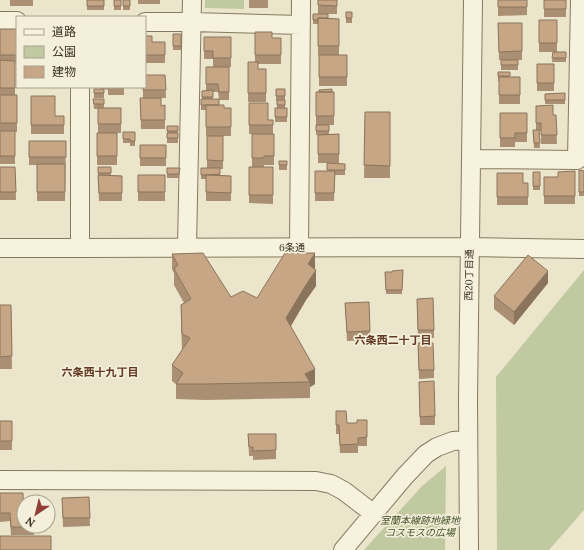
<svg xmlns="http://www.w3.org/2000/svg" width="584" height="550" font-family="Lora,'Noto Sans JP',serif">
  <rect width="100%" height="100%" fill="#ebe5cb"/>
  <path fill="#c0c99f" d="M205 0H244V9L205 8Z
    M584 270V510L549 550H497L496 377Z
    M446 466 445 550H364L422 486Z"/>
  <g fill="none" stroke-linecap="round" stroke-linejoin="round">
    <defs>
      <path id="minor" d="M0 21H17
        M145 22H192L301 25
        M472 159 577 160 580 0
        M187 247 192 0
        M299 247 301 0
        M0 248H80L470 247 584 249
        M80 248V87
        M0 480 316 481 331 484 344 491 374 514
        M343 550 405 476 426 454 437 447 453 441 468 440
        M469 550 468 400 473 0"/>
    </defs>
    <use href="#minor" stroke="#877960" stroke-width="20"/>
    <use href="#minor" stroke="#f6f2de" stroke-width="18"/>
  </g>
  <path fill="#aa8f72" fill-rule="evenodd" d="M10 0H33V6H10Z
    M87 0H104V10H87Z
    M114 0H121V10H114Z
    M123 0H130V10H123Z
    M138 0H160V4H138Z
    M249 0H268V8H249Z
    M318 0H337V14H318Z
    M498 0H527V15L498 16Z
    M544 0H566V17H544Z
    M346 12H352V23H346Z
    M313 14 328 18 339 19V55H318V24H313Z
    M539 20H557V52H539Z
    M498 23H522V60H518V70H501V60H499Z
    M0 29H17V63H15V95H17V132H15V164H0Z
    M255 32 272 38H281V64H258V69H266V102H248V62H255Z
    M173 34H181V50H173Z
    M145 36 152 42H165V63H145Z
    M204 37H231V67H223H229V100H219V105L224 108H231V136H206V110H201V99H202V91H206V67H213V59H204ZM213 92H218L219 99H213Z
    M553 52H566V62H552Z
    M319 55H347V86H319Z
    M537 64H554V91H537Z
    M498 72 510 77H520V104H499V81H498Z
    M165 75 166 98H161V106L165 105V129H141L140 98H143V87Z
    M100 87H124V95H108V90L104 89V98H94V89H100Z
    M276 89H285V108H287V122H275V108H277V101H276Z
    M316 92H334V125H316Z
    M565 93V104H545V94Z
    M31 96 55 116H64V134H31Z
    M93 99H104V108H121V133H98V109H94Z
    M249 103 268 120H273V134H249Z
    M536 106 553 115H556L557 144H541V131H539L540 148H534L533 130H536Z
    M365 112H390V178H364Z
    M500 113H527V142H515V147H500Z
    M316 125H329V134H339V163H318V135H316Z
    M167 126H178V143H167Z
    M123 132H135V146H130V143H123Z
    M97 133H117V165H97Z
    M252 134H274V165H264V167H252Z
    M207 136H223V169H220V175L231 176V201H206V179H201V168H207Z
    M29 141H66L65 201H37V165H29Z
    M140 145H166V166H140Z
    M279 161H287V170H279Z
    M345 164V175H335L334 201H315V171H327Z
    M0 167H15L16 200H0Z
    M98 167H111V175L122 176V201H99L98 178Z
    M249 167H273V204L249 203Z
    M167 168H180L179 178H167Z
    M579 170 584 171V196H579Z
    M575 171V204H544V177H558Z
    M533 172H540V190H533Z
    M497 173 523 183H528V205H497Z
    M138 175H165V201H138Z
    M172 254 231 297 257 298 315 269 316 286 306 300 291 326 315 384 310 387V398L205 400 176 399V384L172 381V365L182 350 181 321V305L184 303 174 285V273L172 269Z
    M403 270 402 294H386L385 272H392Z
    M548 283 514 325 494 309V296Z
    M417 299 434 330V338L418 339Z
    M345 303 370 331V340L347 341Z
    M0 305H11L12 369H0Z
    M418 343 434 370V378L419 379Z
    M419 382 435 416V425H420Z
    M336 411 347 423H357L367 420V446H358V453H340L339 434H336Z
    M0 421H12V450H0Z
    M248 434H276V459L253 460V456H249Z
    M0 493 23 515 34 526V535H11L10 521 0 522Z
    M89 497 90 526 63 527 62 498Z"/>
  <path fill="#8b745c" d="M315 253V269L308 280V264Z
    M316 270V286L306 300 286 334V318L306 285Z
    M548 271V283L514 325V312Z
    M315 369V384L310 387V382L305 374Z"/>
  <path fill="#c6a684" stroke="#8b745c" d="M87 0H104V6H87Z
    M114 0H121V6H114Z
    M123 0H130V6H123Z
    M318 0H337V6L318 5Z
    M498 0H527V7H498Z
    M544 0H566V9H544Z
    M346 12H352V18H346Z
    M313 14H328V18H318V20H313Z
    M318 18 339 19V46H318Z
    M539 20H557V43H539Z
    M498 23H522V51L499 52Z
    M0 29H17V55H0Z
    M255 32H272V38H281V55H255Z
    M173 34H181V46H173Z
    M145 36H152V42H165V55H145Z
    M204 37H231V58H213V51H204Z
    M553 52H566V58H552Z
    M319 55H347V77H319Z
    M0 60 15 61V88H0Z
    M501 60H518V65H501Z
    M248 62H258V69H266V93H248Z
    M537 64H554V83H537Z
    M206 67H229V92H219L218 84H206Z
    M498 72H510V76H498Z
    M145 75H165L166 90H143V87H145Z
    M499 77H520V95H499Z
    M94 89H104V93H94Z
    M276 89H285V96H276Z
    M332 89V92H319V90Z
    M213 90V97H202V91Z
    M316 92H334V116H316Z
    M565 93V100H545V94Z
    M0 95H17V123H0Z
    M31 96H55V116H64V125H31Z
    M140 98H161V106L165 105V120H141Z
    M93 99H104V104H94Z
    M201 99H219V105H201Z
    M277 100H285V105H277Z
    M249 103H268V120H273V125H249Z
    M206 105H224V108H231V127H206Z
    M553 105V115H556L557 135H541V123H536V106Z
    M98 108H121V124H98Z
    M275 108H287V117H275Z
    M365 112H390V166L364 165Z
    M500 113H527V133H515V138H500Z
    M316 125H329V131H316Z
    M167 126H178V131H167Z
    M533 130H539L540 143H534Z
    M0 131H15V156H0Z
    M123 132H135V141H130V139H123Z
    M97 133H117V156H97Z
    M167 133H178V138H167Z
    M252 134H274V156H264V158H252Z
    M339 134V154H318V135Z
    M207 136H223V161L207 160Z
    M29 141H66V157H29Z
    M140 145H166V158H140Z
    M279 161H287V165H279Z
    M327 163 345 164V170H327Z
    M37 164H65V192H37Z
    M0 167H15L16 192H0Z
    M98 167H111V173H98Z
    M249 167H273V195H249Z
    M167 168H180L179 174H167Z
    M201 168H220V174L201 175Z
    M579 170 584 171V192H579Z
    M315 171H335L334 193H315Z
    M575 171V196H544V177H558V172Z
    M533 172H540V186H533Z
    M497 173H523V183H528V197H497Z
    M98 175 122 176V193H99Z
    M138 175H165V192H138Z
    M206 175 231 176V193L206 192Z
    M203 253 231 297 243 291 257 298 285 253H315L308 264 316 270 306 285 286 318 315 369 305 374 310 382 205 384H176L183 373 172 365 190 338 182 334 181 305 191 299 174 269 178 265 172 254Z
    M528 255 548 271 514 312 494 296Z
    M403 270 402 290H386L385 272H392V271Z
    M433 298 434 330H418L417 299Z
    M369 302 370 331 347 332 345 303Z
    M0 305H11L12 356 0 357Z
    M418 343H433L434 370H419Z
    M434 381 435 416 420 417 419 382Z
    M336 411H346L347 423H357V420H367V437L358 438V444L340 445 339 425H336Z
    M0 421H12V441H0Z
    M248 434H276V450L253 451V447H249Z
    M0 493H23L24 526H34V527H11L10 513H0Z
    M89 497 90 518H63L62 498Z
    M0 536H51V550H0Z"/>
  <g text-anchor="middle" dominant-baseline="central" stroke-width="3.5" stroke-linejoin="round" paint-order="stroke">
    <g font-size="10" fill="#392f22" stroke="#f3efda">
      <text x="292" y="247">6条通</text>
      <text transform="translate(469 275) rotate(-89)">西20丁目通</text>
    </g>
    <g font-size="10" font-style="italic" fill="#45532b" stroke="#f3efda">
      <text x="420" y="520">室蘭本線跡地緑地<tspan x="420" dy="12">コスモスの広場</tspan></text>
    </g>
    <g font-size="11" font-weight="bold" fill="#623825" stroke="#f3efda">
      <text x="393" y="340">六条西二十丁目</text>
      <text x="100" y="372">六条西十九丁目</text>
    </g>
  </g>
  <rect x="16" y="16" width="130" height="72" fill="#f3efda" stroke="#a9a290"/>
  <rect x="24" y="29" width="20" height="6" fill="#f6f2de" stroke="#a9a290"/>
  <text x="52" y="36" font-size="12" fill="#392f22">道路</text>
  <rect x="24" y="46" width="20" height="12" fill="#c0c99f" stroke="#a9a290"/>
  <text x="52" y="56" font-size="12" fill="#392f22">公園</text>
  <rect x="24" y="66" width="20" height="12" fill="#c6a684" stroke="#a9a290"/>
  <text x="52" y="76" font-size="12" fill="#392f22">建物</text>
  <g transform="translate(36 514) rotate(215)"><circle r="19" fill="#f3efda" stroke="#a9a290"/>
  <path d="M0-3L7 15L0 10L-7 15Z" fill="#913e36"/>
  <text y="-6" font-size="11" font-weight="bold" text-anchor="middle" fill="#392f22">N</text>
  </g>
</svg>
